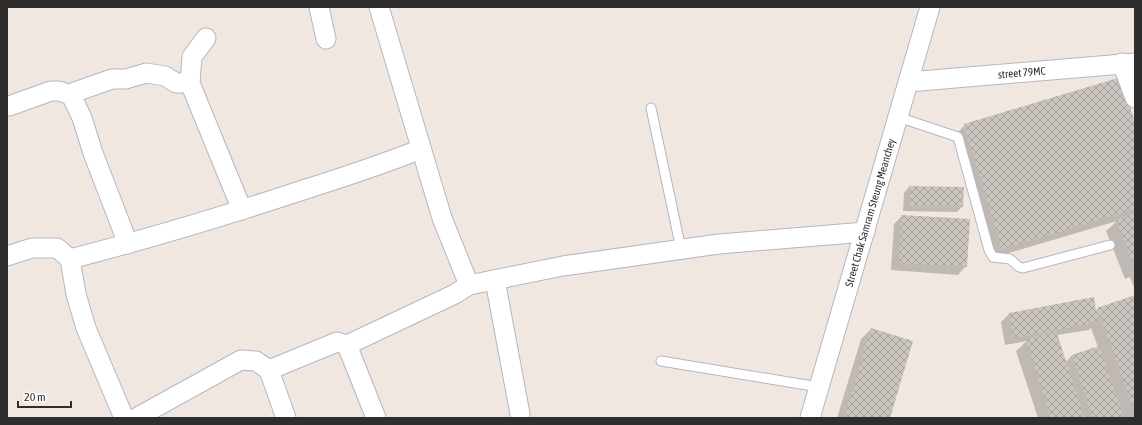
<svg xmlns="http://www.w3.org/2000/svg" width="1142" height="425" font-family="'Asap Condensed',sans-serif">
  <defs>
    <pattern id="building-cross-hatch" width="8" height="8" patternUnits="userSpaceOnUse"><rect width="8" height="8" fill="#cbc5bf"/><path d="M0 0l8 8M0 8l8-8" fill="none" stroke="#a5a09c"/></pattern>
  </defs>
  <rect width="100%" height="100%" fill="#f0e8e0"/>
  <path fill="#0003" fill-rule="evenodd" d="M965 125 1135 126V290L1130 277 1125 279 1106 231 1117 221 992 258 955 135Z
    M909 187 962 207 957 212 903 211 904 193Z
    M902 216 966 266 958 275 891 270 894 224Z
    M1135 296V418H1038L1016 351 1027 341 1005 345 1001 322 1009 314 1093 298 1095 311 1098 309ZM1091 328 1098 347 1072 355 1066 362 1057 335 1089 330Z
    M871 329 889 418H837L861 339Z"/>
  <path fill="url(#building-cross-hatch)" d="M1121 77 1135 123V209L1002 249 964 124Z
    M909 186 964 187 963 207 909 206Z
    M1135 213V269L1116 220Z
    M901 215 970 219 967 267 899 263Z
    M1135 295V413L1097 308Z
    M1094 297 1098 322 1013 338 1009 313Z
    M871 328 913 341 890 418H844Z
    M1056 331 1085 418H1051L1026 340Z
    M1099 346 1124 418H1093L1072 355Z"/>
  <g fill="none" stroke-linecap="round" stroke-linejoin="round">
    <defs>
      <path id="lane" d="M651 108 681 249
        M898 117 958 137 989 250 993 257 1010 259 1019 267 1023 268 1110 245
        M661 361 819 387"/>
      <g id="street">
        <path d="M319 7 326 39"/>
        <path d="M379 7 442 218 469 285 563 266 719 244 865 232"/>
        <path d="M206 38 192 57 190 83 242 210"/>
        <path d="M1122 63 1135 98"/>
        <path id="s1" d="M908 82 1135 63"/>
        <path d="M71 95 75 92 112 79H126L146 73 165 76 176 83H190"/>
        <path d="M9 106 51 91H59L71 95 82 118 93 153 128 244"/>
        <path d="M7 256 32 248H57L70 259"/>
        <path d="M495 280 520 414"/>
        <path d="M269 370 286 418"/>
        <path d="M124 418 86 328 76 294 70 259C148 239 224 216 300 191 341 178 381 165 421 149"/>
        <path d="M136 418 241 360 256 361 269 370 337 342 347 345"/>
        <path d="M376 418 347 345 455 294 469 285"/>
        <path id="s2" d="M810 418 930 7"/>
      </g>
    </defs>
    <use href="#lane" stroke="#b4b6c2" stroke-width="11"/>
    <use href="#street" stroke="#b4b6c2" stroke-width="21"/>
    <use href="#lane" stroke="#fff" stroke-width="9"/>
    <use href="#street" stroke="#fff" stroke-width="19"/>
  </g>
  <g text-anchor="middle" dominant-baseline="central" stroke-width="4" stroke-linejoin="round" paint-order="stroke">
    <g font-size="11" fill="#2e2e2e" stroke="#fff">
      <text stroke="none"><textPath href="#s1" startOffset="114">street 79MC</textPath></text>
      <text stroke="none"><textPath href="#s2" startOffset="214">Street Chak Samram Steung Meanchey</textPath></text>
    </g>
  </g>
  <rect width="1142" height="425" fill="none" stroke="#2e2e2e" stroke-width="16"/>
  <path d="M18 401v6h53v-6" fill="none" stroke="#2e2e2e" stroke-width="2"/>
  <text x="24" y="401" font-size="12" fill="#2e2e2e" stroke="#ffffff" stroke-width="3" paint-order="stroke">20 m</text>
</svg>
